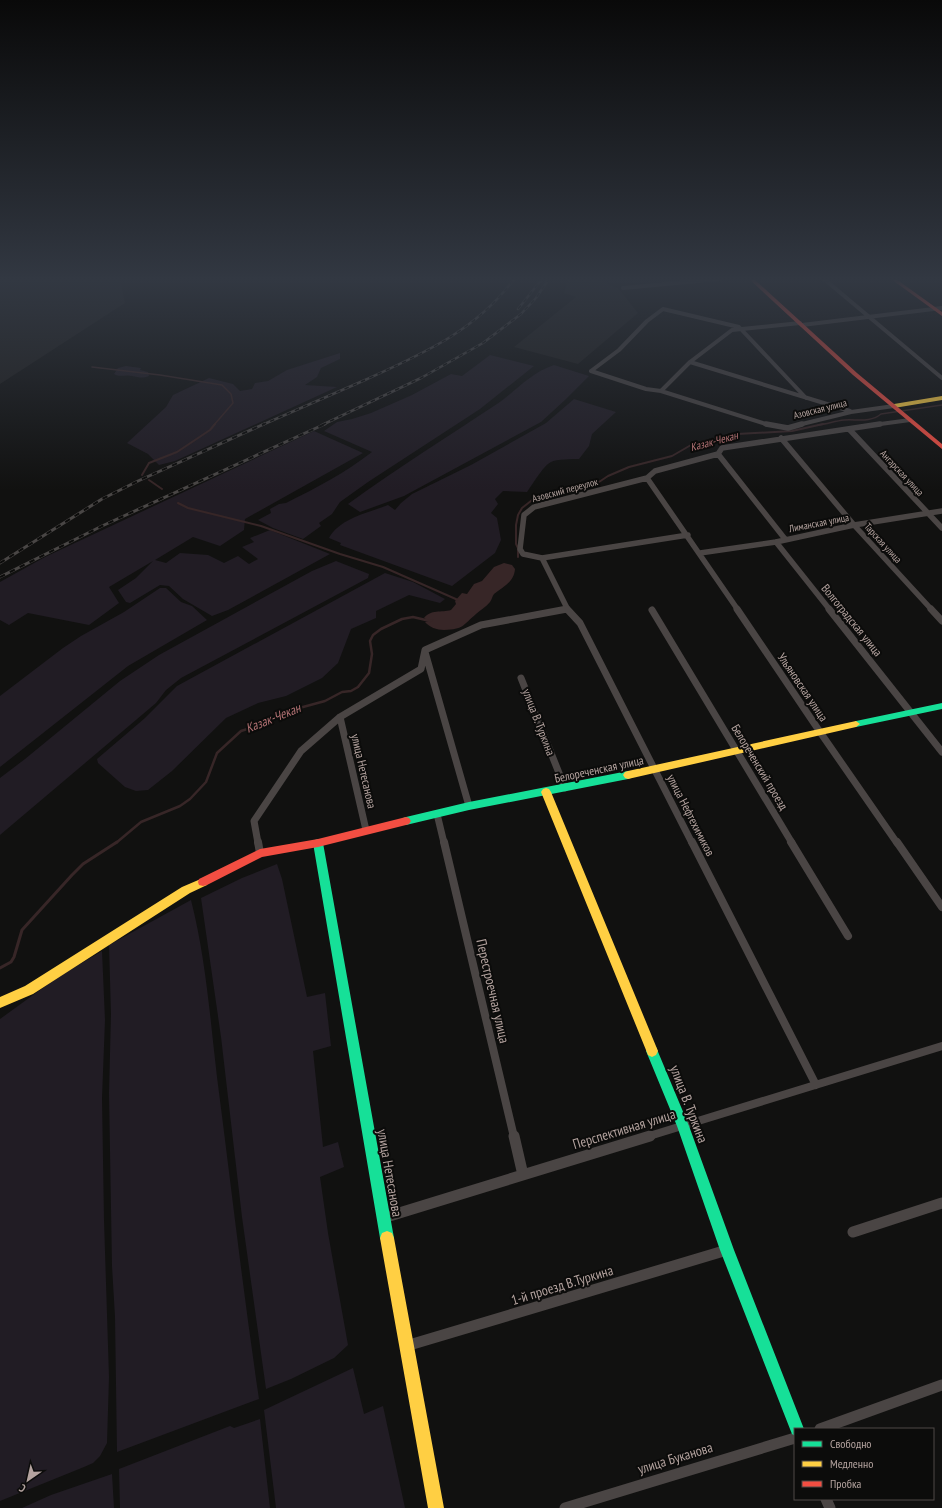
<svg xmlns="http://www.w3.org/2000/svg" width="942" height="1508" font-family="'PT Sans Narrow',sans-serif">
  <rect width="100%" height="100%" fill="#111110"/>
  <path fill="#1f1e1d" d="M0 279H120L125 303 0 384Z
    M568 279H594L618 288 638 313 578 364 514 347 576 297 564 293Z"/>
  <path fill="#211c24" d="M340 353V359L321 368 317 377 305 385 337 387 175 461 159 465 148 454 127 443 166 407 173 395 209 378 233 384 240 391 252 389 255 383 268 381 287 370Z
    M490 355 534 366 480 409 368 482 340 502 332 514 319 523 321 526 303 539 273 528 258 520 271 513 270 509 279 504 286 503C316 488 345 473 372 452L324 431 337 422 352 419 371 413 412 395 451 374 462 376Z
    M554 365 589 376 565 400 541 422 404 496 360 512 348 504C396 469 447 437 497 404 516 391 530 373 554 365Z
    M126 366 141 368 140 370 148 372 149 376C142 379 138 377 132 376 125 374 121 378 114 374L118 368Z
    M574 399 616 412 592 434 589 446 579 459C573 459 556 459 551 462 543 466 533 484 527 492L503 491 495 499 498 504 491 513 497 518 501 540 495 553 452 586 340 545 341 543 329 538C340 518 368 513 388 505L395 510 401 503 412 494 471 465 546 423Z
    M314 431 363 453 245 519 244 530 220 546 193 537 155 560 166 563 180 553 208 555 224 563 238 556 249 564 258 559 242 547 254 542 250 538 270 530 330 554 228 610 212 616 183 599 169 586 160 585 130 603 126 602 118 590 136 578 153 561 109 587 119 603 89 625 28 613 9 625 0 620V582L45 557Z
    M336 561 369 574 368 578 181 678 166 690 156 703 0 835V778L25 759 120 681 159 655 312 571Z
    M385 573 413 582 445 599 440 603 409 595 376 611V618L351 629 338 663 322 678 286 696 258 703 226 718 172 771 148 790 136 791 125 787 98 763 97 759 145 718 177 686Z
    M160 588H166L181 602 192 606 207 620 128 666 0 767V696L63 648 81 636 124 612Z
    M277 864 282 879 307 997 325 993 331 1046 313 1051 323 1147 338 1142 344 1167 320 1177 328 1233 348 1345 334 1358 291 1379 266 1389 242 1217 221 1037 201 898 242 878Z
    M191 900C206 959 210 1018 217 1077 231 1184 243 1292 259 1399L117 1452 115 1317 112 1266 109 1093 111 1014 109 945Z
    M102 951 105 1020 102 1098 104 1220 109 1377 107 1443 100 1456 93 1463 84 1467 0 1501V1019L58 977Z
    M353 1368 364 1414 383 1406 405 1508H276L264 1410Z
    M260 1419 270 1508H120L119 1469 230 1426 234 1428Z
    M112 1474 114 1508H22L51 1495Z"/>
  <path fill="#372627" d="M504 563 512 565 515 569C514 583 502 587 494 594 492 597 492 599 490 602 486 607 480 610 476 614 462 626 464 629 444 630 437 630 429 627 425 622L429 621 424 618C431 609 441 613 451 610L456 604 455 601 462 593 467 594 474 584 482 581 494 567Z"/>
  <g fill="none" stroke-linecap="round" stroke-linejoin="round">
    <path stroke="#372627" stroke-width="1.5" d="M92 367 160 375 222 385 231 394 233 403 214 425
      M818 425C827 424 835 421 844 420 857 419 870 423 881 414L942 405"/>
    <path stroke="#372627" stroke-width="2" d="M142 475 149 463 177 452 210 430 215 424
      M149 480 162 489
      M178 503 188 508 261 526 340 554 383 567 458 600
      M518 557V548L516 544V525L518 515 522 508 536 497 599 482 608 476 629 467 672 456 691 445 737 434 792 431 823 424"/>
    <path stroke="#372627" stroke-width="2.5" d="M116 843 141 822 180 806 190 799 206 782 217 753 241 731 257 726 292 710 325 701 342 692 351 691 358 687 369 673 372 654 370 641 373 635 381 629 402 619 413 617 430 621 432 620"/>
    <path stroke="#372627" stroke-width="3" d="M0 968 11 962 14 957 22 930 72 875 83 864 117 842"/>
    <path stroke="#4a4544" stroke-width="4" d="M824 279 942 378
      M623 288 719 279
      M802 325 942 308
      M690 362 850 411
      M591 371 646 389 661 391 769 425
      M591 371 619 350 647 321 663 309 739 327 806 398
      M661 391 690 362 732 330 800 323
      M798 425 851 412 894 406
      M873 425 910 420"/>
    <path stroke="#4a4544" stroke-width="5.5" d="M766 424 788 428 802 424
      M849 429 942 528
      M781 438 854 525 932 610
      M718 454 785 539
      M647 478 738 610
      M688 535 542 558 523 554 520 549 524 515 534 507 647 478 655 471 718 454 722 448 880 424
      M776 542 830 610
      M700 553 776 542 854 525 942 511
      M542 558 568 610
      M562 610 567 609"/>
    <path stroke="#4a4544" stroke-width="7" d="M567 609 580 623 692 843
      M737 609 820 732 897 843
      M829 609 942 752
      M931 609 942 621
      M652 610 792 843
      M425 652 469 806
      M521 678 565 788
      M340 717 366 830
      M437 814 444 843
      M258 843 254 821 301 751 340 717 421 669 425 650 481 625 567 609"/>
    <path stroke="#4a4544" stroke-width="8" d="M258 842 260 853
      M444 842 514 1137
      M692 842 816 1085
      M791 842 848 936
      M897 842 942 907
      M646 1137 942 1046"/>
    <path stroke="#4a4544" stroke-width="11" d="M514 1136 523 1175
      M383 1218 650 1136
      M853 1232 942 1203
      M406 1346 727 1250
      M820 1429 942 1385
      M826 1499 830 1508
      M565 1508 795 1438"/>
    <path fill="#16e098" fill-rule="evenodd" d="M942 703V709L856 727 852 724 856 721Z
      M628 771 631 772 633 775 631 778 628 779 469 810 406 825 403 824 401 821 403 818 406 817 469 802Z
      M318 839 321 840 323 843 394 1238 392 1243 387 1245 382 1243 380 1238 313 843 315 840Z
      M652 1045 656 1047 689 1126 734 1250 804 1429H795V1436L792 1434 790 1429 720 1250 677 1126 646 1051 648 1047Z"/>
    <path fill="#ffcf43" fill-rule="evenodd" d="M942 396V400L894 408 891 406 894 404Z
      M856 721 860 724 856 727 628 779 625 778 623 775 625 772 628 771Z
      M546 788 549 789 551 792 658 1051 656 1055 652 1057 648 1055 541 792 543 789Z
      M203 878 207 879 208 882 207 885 190 893 33 994 0 1008V997L25 986 182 887Z
      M387 1231 392 1233 394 1238 444 1508H428L380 1238 382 1233Z"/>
    <path fill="#f24e42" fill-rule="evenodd" d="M749 279H754L857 373 942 444V449L853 375Z
      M891 279H896L942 312V316Z
      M406 817 409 818 411 821 409 824 406 825 318 847 262 857 207 885 203 886 199 885 198 882 199 879 260 849 318 839Z"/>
    <defs>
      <path id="rail-far1" d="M518 309 542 279
        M262 425C296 410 331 395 365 380 422 354 476 331 514 279
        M322 425 421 378 483 343 521 314 536 298 549 279"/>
      <path id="rail" d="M0 563 102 499 138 481 264 424
        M0 577 102 526 325 424"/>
    </defs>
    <use href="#rail-far1" stroke="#494645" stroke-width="2.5"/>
    <use href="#rail" stroke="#494645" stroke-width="3"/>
    <use href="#rail-far1" stroke="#0c0c0b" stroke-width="1.5" stroke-dasharray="4.5" stroke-linecap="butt"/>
    <use href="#rail" stroke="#0c0c0b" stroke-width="2" stroke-dasharray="5.5" stroke-linecap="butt"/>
  </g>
  <linearGradient id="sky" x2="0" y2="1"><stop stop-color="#090909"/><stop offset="0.57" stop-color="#323842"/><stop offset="1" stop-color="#323842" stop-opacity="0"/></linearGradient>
  <rect width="942" height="490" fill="url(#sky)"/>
  <g text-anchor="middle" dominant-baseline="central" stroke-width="4" stroke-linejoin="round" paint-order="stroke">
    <g font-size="10" fill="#b4a39f" stroke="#0c0c0b">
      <text transform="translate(820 409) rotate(-14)">Азовская улица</text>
      <text transform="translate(902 473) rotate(47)">Ангарская улица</text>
      <text transform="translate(565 490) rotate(-15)">Азовский переулок</text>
      <text transform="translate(819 523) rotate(-11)">Лиманская улица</text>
      <text transform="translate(883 543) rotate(48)">Тарская улица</text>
    </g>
    <g font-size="11" font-style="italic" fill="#b37274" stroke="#0c0c0b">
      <text transform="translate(714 441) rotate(-15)">Казак-Чекан</text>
    </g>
    <g font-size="12" fill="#b4a39f" stroke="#0c0c0b">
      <text transform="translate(852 620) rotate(51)">Волгоградская улица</text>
      <text transform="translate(803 687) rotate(56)">Ульяновская улица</text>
      <text transform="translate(539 722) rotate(69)">улица В. Туркина</text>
      <text transform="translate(760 767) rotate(59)">Белореченский проезд</text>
      <text transform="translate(599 769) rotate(-12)">Белореченская улица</text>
      <text transform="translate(364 771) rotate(77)">улица Нетесанова</text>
      <text transform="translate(691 815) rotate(63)">улица Нефтехимиков</text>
    </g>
    <g font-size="13" font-style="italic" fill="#b37274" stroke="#0c0c0b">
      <text transform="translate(273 718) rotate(-22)">Казак-Чекан</text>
    </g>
    <g font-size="14" fill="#b4a39f" stroke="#0c0c0b">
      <text transform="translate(493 991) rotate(77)">Перестроечная улица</text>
      <text transform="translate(689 1104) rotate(69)">улица В. Туркина</text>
      <text transform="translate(624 1129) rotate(-17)">Перспективная улица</text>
      <text transform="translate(390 1173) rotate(80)">улица Нетесанова</text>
      <text transform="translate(562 1285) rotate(-17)">1-й проезд В.Туркина</text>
      <text transform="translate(675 1458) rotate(-17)">улица Буканова</text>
    </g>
  </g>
  <rect x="794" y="1428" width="140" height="72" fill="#0c0c0b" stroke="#4f4846"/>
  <rect x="802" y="1441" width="20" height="6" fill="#16e098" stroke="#4f4846"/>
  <text x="830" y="1448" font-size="12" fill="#b4a39f">Свободно</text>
  <rect x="802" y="1461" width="20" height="6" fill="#ffcf43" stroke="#4f4846"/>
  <text x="830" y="1468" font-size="12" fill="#b4a39f">Медленно</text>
  <rect x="802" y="1481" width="20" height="6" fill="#f24e42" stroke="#4f4846"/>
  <text x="830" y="1488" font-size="12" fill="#b4a39f">Пробка</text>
  <g transform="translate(28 1480) rotate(214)" stroke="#0c0c0b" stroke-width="3" paint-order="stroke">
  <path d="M0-3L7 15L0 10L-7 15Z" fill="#b4a39f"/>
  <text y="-6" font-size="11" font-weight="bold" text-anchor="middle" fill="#b4a39f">С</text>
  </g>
</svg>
